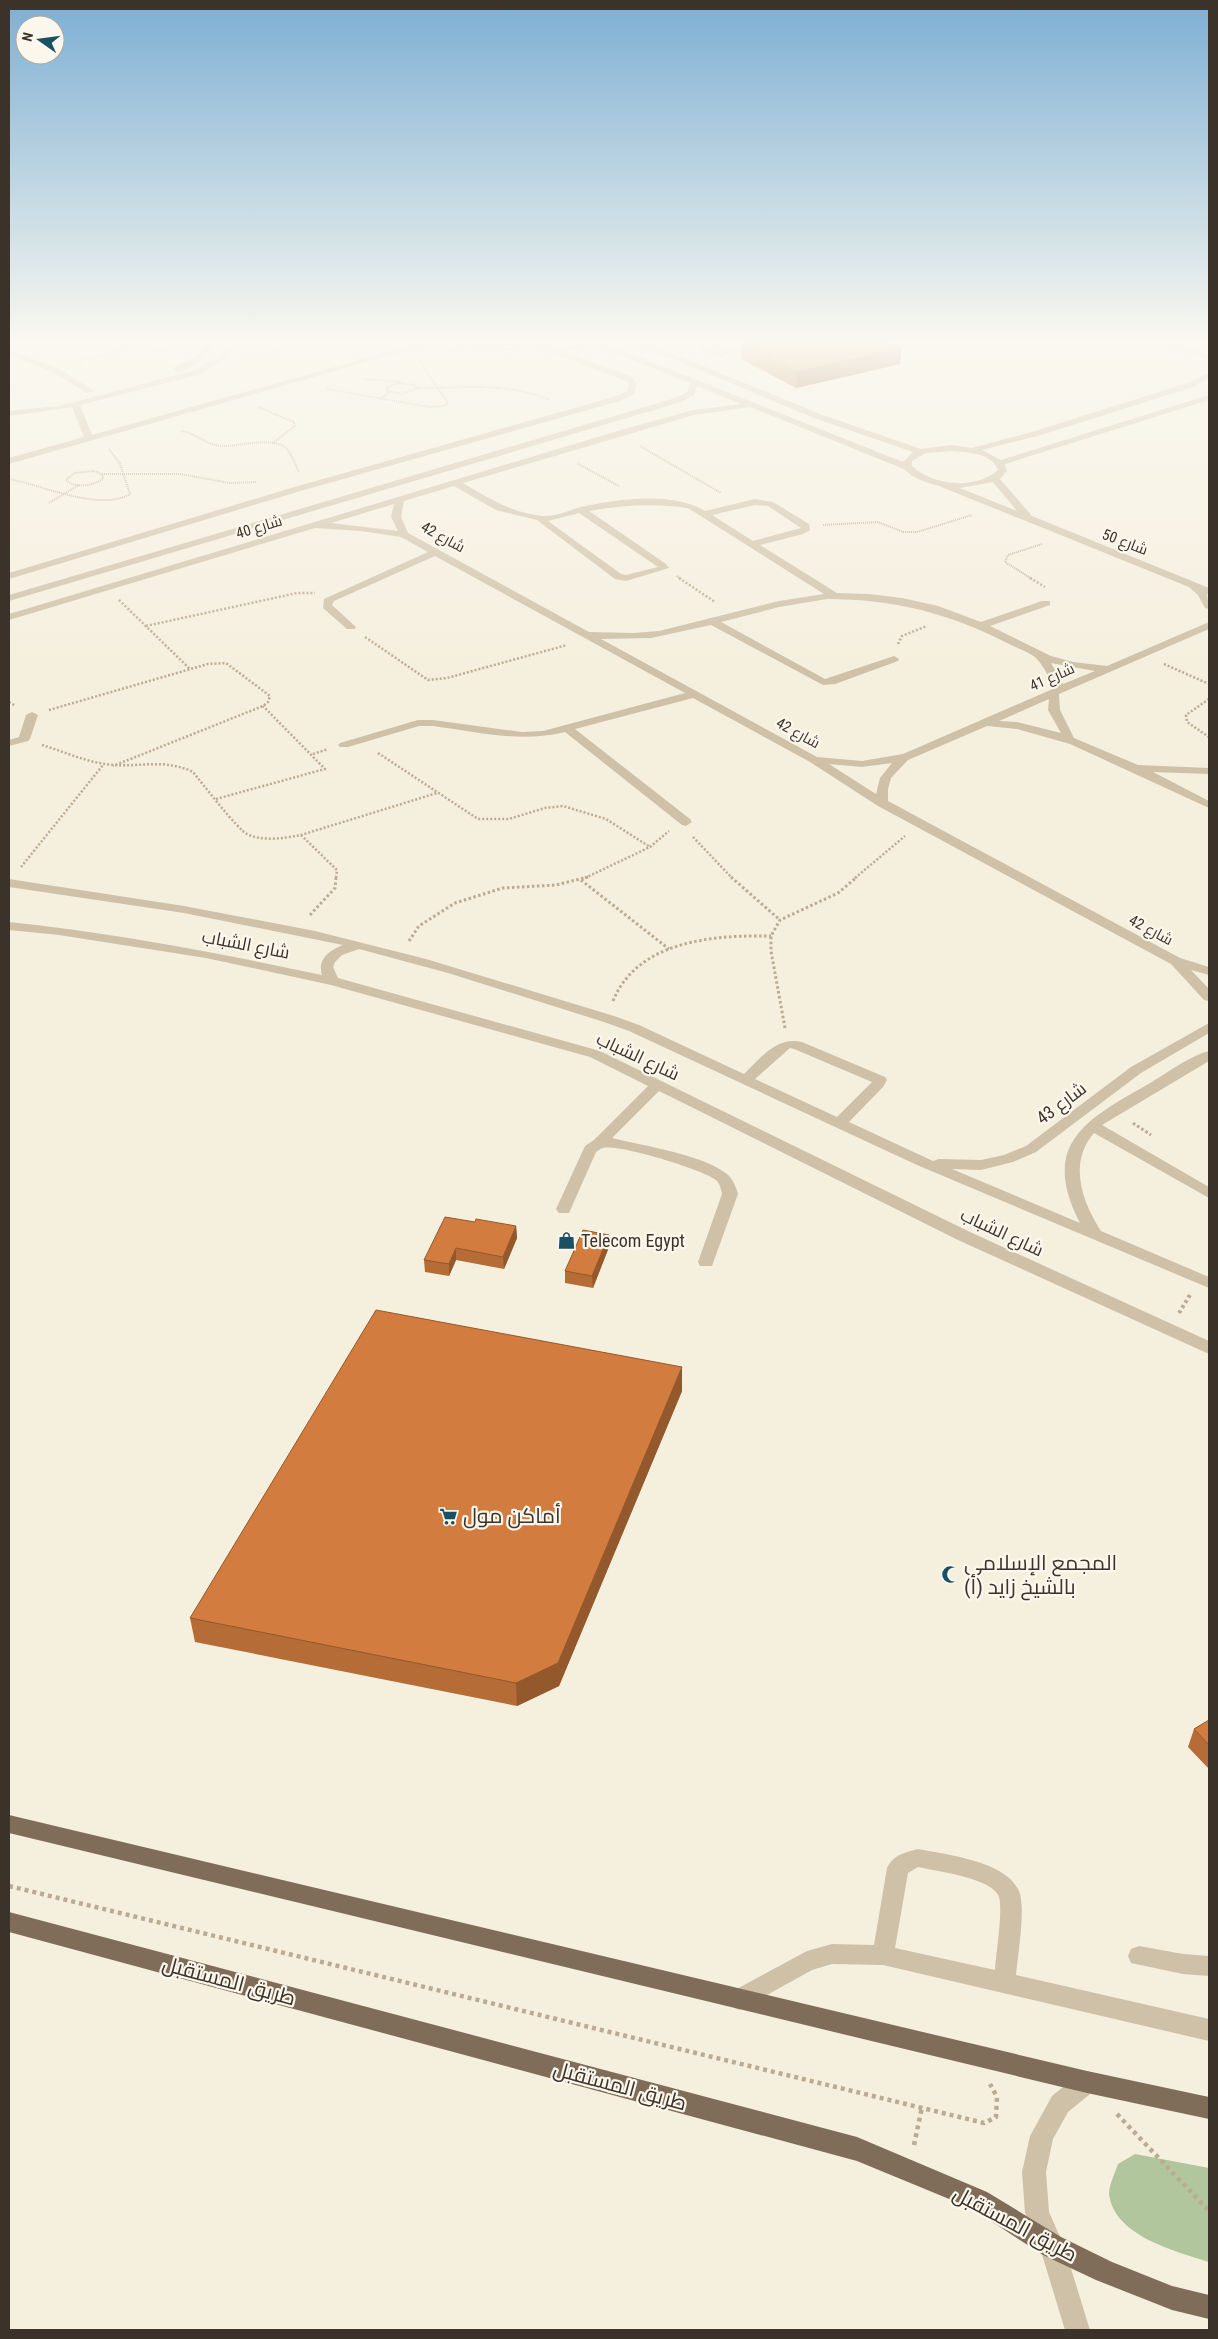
<svg xmlns="http://www.w3.org/2000/svg" width="1218" height="2339" font-family="'Roboto Condensed',Cairo,sans-serif">
  <rect width="100%" height="100%" fill="#f5efde"/>
  <path fill="#b1c69c" d="M1135 2154 1209 2168V2262C1175 2251 1114 2236 1109 2194 1109 2185 1115 2173 1118 2164Z"/>
  <g fill="none" stroke-linecap="round" stroke-linejoin="round">
    <path stroke="#bbab92" stroke-width="2" stroke-dasharray="1 1" stroke-linecap="butt" d="M124 349 172 351
      M450 351 468 349H526
      M246 354H266L312 341
      M76 362 124 349 126 346 122 341
      M364 379 400 382
      M400 383 414 385 418 388 403 394 387 391V387Z
      M418 388C464 388 507 382 550 400
      M327 389 429 407 445 406 448 403 419 360
      M380 399 390 392
      M258 407 294 422 295 426 273 443
      M181 431C196 433 206 445 221 446 238 447 272 436 286 448 292 454 295 465 299 472
      M640 446 721 493
      M578 464 619 486
      M94 471 102 474 103 479C91 486 77 489 66 480L75 473Z
      M102 474H180L230 483 256 482
      M9 479C42 485 100 512 130 494L120 464 109 449
      M49 503 79 485
      M823 525 878 522 903 532H917L972 515
      M677 576 681 579
      M1032 579 1005 562 1008 555 1042 544"/>
    <path stroke="#bbab92" stroke-width="2.5" stroke-dasharray="2 2" stroke-linecap="butt" d="M679 578 715 602
      M1030 578 1045 587
      M119 600 190 669
      M146 626 297 593H315
      M365 637 428 680 447 678 567 645
      M898 644 902 636 927 626
      M1164 664 1209 684
      M1209 699 1186 715 1187 722 1209 737
      M9 702 16 706
      M49 710 208 664 226 663 270 696 268 702 263 706 113 766
      M42 745C62 751 84 761 105 764 137 769 161 757 193 772 202 783 238 830 247 834 263 842 285 838 301 835L437 793
      M378 753 478 819H509L545 808 563 806 606 819 650 847
      M313 754 328 749
      M216 799 325 769 263 706
      M301 835 337 870 336 878
      M693 837 732 878
      M21 867 103 765
      M585 878 650 847 669 831
      M855 878 905 836"/>
    <path stroke="#bbab92" stroke-width="3" stroke-dasharray="2.5 2.5" stroke-linecap="butt" d="M731 877 780 920
      M581 880 669 949
      M310 915 335 888 336 877
      M409 941 419 926 455 903 503 888 556 885 588 877
      M613 1001C638 940 714 935 771 936
      M785 1028 771 951V936L780 920 838 893 857 877
      M1133 1123 1151 1135"/>
    <path stroke="#bbab92" stroke-width="4" stroke-dasharray="3 3" stroke-linecap="butt" d="M1179 1313 1190 1295"/>
    <path stroke="#bbab92" stroke-width="4.5" stroke-dasharray="4 4" stroke-linecap="butt" d="M9 1886 984 2123 996 2117 997 2097 990 2084
      M1117 2114 1209 2211
      M914 2145 922 2107"/>
    <path fill="#cfc1a8" fill-rule="evenodd" d="M206 341H214C209 357 191 373 174 371V367L195 358 202 351Z
      M229 341H237L228 357 201 374 80 405 92 435 426 341H440L9 464V458L84 437 72 407 9 416V411L60 406 195 370 222 354Z
      M543 341H552L548 345C564 352 581 341 599 341L903 462 913 452 814 418 630 341H642L820 414 921 449 951 445 972 448 1035 431 1187 383 1209 373V378L1193 387 1041 435 982 450 1001 460 1209 395V400L1005 464 1007 471 1000 479 1032 516 1209 588V594H1207L1209 609 1205 608 1198 595 1189 587 939 486C925 482 914 479 904 469L750 407 694 415 463 483C488 498 514 514 544 516 555 517 570 510 581 507 616 499 673 491 705 511L755 499 773 502 809 524 810 530 803 534 760 545 837 593 869 594 902 598 938 606 981 622 1042 601H1050V605L990 626 1051 656 1073 662 1107 666 1209 622V629L1059 694 1060 710 1074 738 1138 765 1209 768V774L1153 772 1209 801V808L1070 744 1017 729 987 726 908 760 891 778 888 789V801L1180 958 1209 967V975L1191 970 1209 989V1001L1204 1000 1171 964 878 806 810 762 693 698 575 729 690 819 692 822 686 826 682 825 565 732C521 743 477 732 433 726H419L348 747H340L338 745 340 743 418 720H433L522 732 543 731 685 693 435 556 334 601 332 605 356 627 355 629H347L323 608 324 599 428 552 401 537 361 531 315 528 9 620V614L614 432 693 410 741 404 697 386 694 395 681 402 9 601V595L675 398 687 392 690 383 592 344 565 352 632 377 637 383 634 394 620 401 297 492 9 579V573L291 488 614 397 627 391 629 383 626 381 539 348 538 346ZM951 451C967 452 992 453 998 470 976 490 933 486 912 466V461L926 453ZM993 482 1017 511 960 488ZM454 486 496 510 537 520 615 579 626 581 669 568 666 564 589 511C622 505 655 503 688 508L824 594 779 601 659 631 634 633 589 632 408 533 401 517 404 501ZM394 504 391 517 398 531 331 523ZM755 505 768 506 801 528 753 541 712 515ZM579 513 658 567 626 575 621 574 548 521ZM827 599C893 599 949 613 1007 643 1016 648 1030 652 1037 659 1045 668 1049 678 1055 688L903 754 862 761 817 757 601 639 651 638 711 625 823 685 835 684 898 661 899 659 894 656 825 679 721 622 779 607ZM1051 663 1095 671 1063 684ZM1049 699 1048 710 1061 733 1017 722 999 721ZM892 763 880 778 876 794 829 764 862 767Z
      M716 341H730L709 350C729 355 745 341 766 341L721 357 700 351 704 345Z
      M1155 341H1168L1209 355V360Z
      M1191 341 1209 343V348L1192 343Z
      M9 350 58 368 94 391 87 393 52 372 9 355Z
      M32 712 38 715 30 739 28 741 9 746V740L19 737 26 715Z
      M9 879 184 906 315 931 426 959 614 1016 639 1025 744 1074C761 1058 776 1036 802 1042L885 1077 887 1080 883 1087 849 1122 933 1161 939 1159 981 1160 1004 1155 1026 1146 1131 1067 1209 1023V1033L1141 1073 1036 1152 1013 1162 981 1170 952 1169 1080 1223C1038 1142 1089 1118 1152 1082 1168 1072 1192 1055 1209 1051V1061L1102 1125 1209 1187V1198L1094 1133C1068 1163 1082 1202 1101 1231L1209 1277V1288L917 1165 629 1031 604 1022 448 973 359 949 342 955 335 962 333 967 338 978 600 1051 970 1232 1209 1341V1354L958 1240 659 1091 612 1138C643 1146 702 1154 727 1174 733 1179 736 1187 738 1194L712 1266H700L698 1262 722 1194C721 1189 720 1184 716 1180 701 1169 619 1144 603 1148 601 1148 598 1151 596 1152L569 1213H559L556 1209 585 1146 594 1140 648 1086 590 1057 331 985 206 958 59 935 9 930V922C115 933 218 953 322 975 317 959 330 950 343 945L184 913 9 887ZM790 1048 794 1049 872 1082 837 1117 755 1079Z
      M918 1849C947 1855 1010 1861 1020 1894 1025 1912 1018 1955 1016 1975L1209 2019V2041L883 1965 832 1964 812 1970 747 2006 739 2010 731 2006 728 1999 731 1992 807 1951 832 1944 874 1945 887 1868C893 1855 905 1852 918 1849ZM918 1867C936 1871 993 1878 999 1897 1003 1912 996 1954 995 1970L895 1948 908 1873Z
      M1139 1946 1183 1954 1209 1956V1976L1183 1974 1131 1963 1128 1956 1131 1949Z
      M1087 2071 1095 2074 1098 2082 1095 2090 1068 2112 1053 2139 1046 2172 1049 2212 1064 2246 1090 2330H1065L1040 2248 1025 2213 1022 2172 1030 2136 1052 2096 1079 2074Z"/>
    <path fill="#7f6c59" fill-rule="evenodd" d="M9 1815 1087 2071 1209 2097V2119L1087 2093 9 1833Z
      M9 1912 857 2137 987 2192 1061 2237 1112 2262 1172 2286 1209 2295V2319L1172 2310 1096 2280 1043 2255 971 2208 857 2161 9 1932Z"/>
  </g>
  <path fill="#b56c36" d="M742 343 900 364 796 388 741 359Z
    M475 1222 516 1226 517 1238 504 1269 456 1260 449 1276 425 1272 424 1260Z
    M609 1247 593 1288 565 1283V1271Z
    M682 1391 559 1686 517 1706 195 1642 190 1618Z
    M1209 1720V1769L1188 1747 1194 1729Z"/>
  <path fill="#93582c" d="M902 348 900 364 796 388 797 372Z
    M516 1226 517 1238 504 1269 503 1257Z
    M609 1235V1247L593 1288 592 1276Z
    M456 1248V1260L449 1276V1264Z
    M682 1367V1391L559 1686 517 1706 516 1683Z"/>
  <path fill="#d27d3f" stroke="#93582c" d="M751 342H887L902 348 797 372 742 343Z
    M445 1217 475 1222 476 1219 516 1226 503 1257 456 1248 449 1264 424 1260Z
    M583 1230 609 1235 592 1276 565 1271Z
    M376 1310 682 1367 558 1663 516 1683 190 1618Z
    M1209 1720V1745L1194 1729Z"/>
  <linearGradient id="sky" x2="0" y2="1"><stop stop-color="#7cafd4"/><stop offset="0.51" stop-color="#faf8f0"/><stop offset="1" stop-color="#faf8f0" stop-opacity="0"/></linearGradient>
  <rect width="1218" height="669" fill="url(#sky)"/>
  <defs>
    <symbol id="shop-bare" viewBox="-9 -9 18 18"><path d="M-5-2.5h2.3a2.7 3.5 0 0 1 5.4 0H5L5.5 6h-11ZM-1.5-2.5h3a1.5 2.3 0 0 0-3 0Z" fill="#195062" stroke="#fcf7ec" stroke-width="2.5" paint-order="stroke"/></symbol>
    <symbol id="supermarket-bare" viewBox="-9 -9 18 18"><path d="M-6-5.5h2.5l.6 2H6L4.5 2H-2.5L-4.4-4H-6ZM-1.5 3.2a1.3 1.3 0 1 0 .1 0ZM3 3.2a1.3 1.3 0 1 0 .1 0Z" fill="#195062" stroke="#fcf7ec" stroke-width="2.5" paint-order="stroke"/></symbol>
    <symbol id="mosque-bare" viewBox="-9 -9 18 18"><path d="M3.5-4.9A6 6 0 1 0 3.5 4.9A5 5 0 1 1 3.5-4.9Z" fill="#195062" stroke="#fcf7ec" stroke-width="2.5" paint-order="stroke"/></symbol>
  </defs>
  <g fill-rule="evenodd">
    <use href="#shop-bare" x="554" y="1228" width="25" height="25"/>
    <use href="#supermarket-bare" x="436" y="1504" width="25" height="25"/>
    <use href="#mosque-bare" x="938" y="1562" width="25" height="25"/>
  </g>
  <g text-anchor="middle" dominant-baseline="central" stroke-width="4.5" stroke-linejoin="round" paint-order="stroke">
    <g font-size="15" fill="#3b3229" stroke="#fcf7ec">
      <text transform="translate(259 527) rotate(-17)">شارع 40</text>
      <text transform="translate(443 537) rotate(29)">شارع 42</text>
      <text transform="translate(1125 542) rotate(21)">شارع 50</text>
      <text transform="translate(1052 677) rotate(-24)">شارع 41</text>
      <text transform="translate(798 733) rotate(29)">شارع 42</text>
      <text transform="translate(1151 930) rotate(28)">شارع 42</text>
    </g>
    <g font-size="18" fill="#3b3229" stroke="#fcf7ec">
      <text transform="translate(246 944) rotate(11)">شارع الشباب</text>
      <text transform="translate(638 1056) rotate(25)">شارع الشباب</text>
      <text transform="translate(1061 1103) rotate(-37)">شارع 43</text>
      <text transform="translate(1002 1232) rotate(25)">شارع الشباب</text>
    </g>
    <g font-size="18" fill="#3b3229" stroke="#fcf7ec" text-anchor="start">
      <text x="581" y="1240">Telecom Egypt</text>
    </g>
    <g font-size="21" fill="#3b3229" stroke="#fcf7ec" text-anchor="start">
      <text x="463" y="1516">أماكن مول</text>
      <text x="964" y="1563">المجمع الإسلامي<tspan x="964" dy="24">(أ) بالشيخ زايد</tspan></text>
    </g>
    <g font-size="21" fill="#3b3229" stroke="#fcf7ec">
      <text transform="translate(229 1981) rotate(15)">طريق المستقبل</text>
      <text transform="translate(620 2086) rotate(15)">طريق المستقبل</text>
      <text transform="translate(1015 2224) rotate(28)">طريق المستقبل</text>
    </g>
  </g>
  <rect width="1218" height="2339" fill="none" stroke="#3b3229" stroke-width="20"/>
  <g transform="translate(40 40) rotate(284)"><circle r="24" fill="#fcf7ec" stroke="#afa89e"/>
  <path d="M0-4L9 19L0 12L-9 19Z" fill="#195062"/>
  <text y="-8" font-size="14" font-weight="bold" text-anchor="middle" fill="#3b3229">N</text>
  </g>
</svg>
